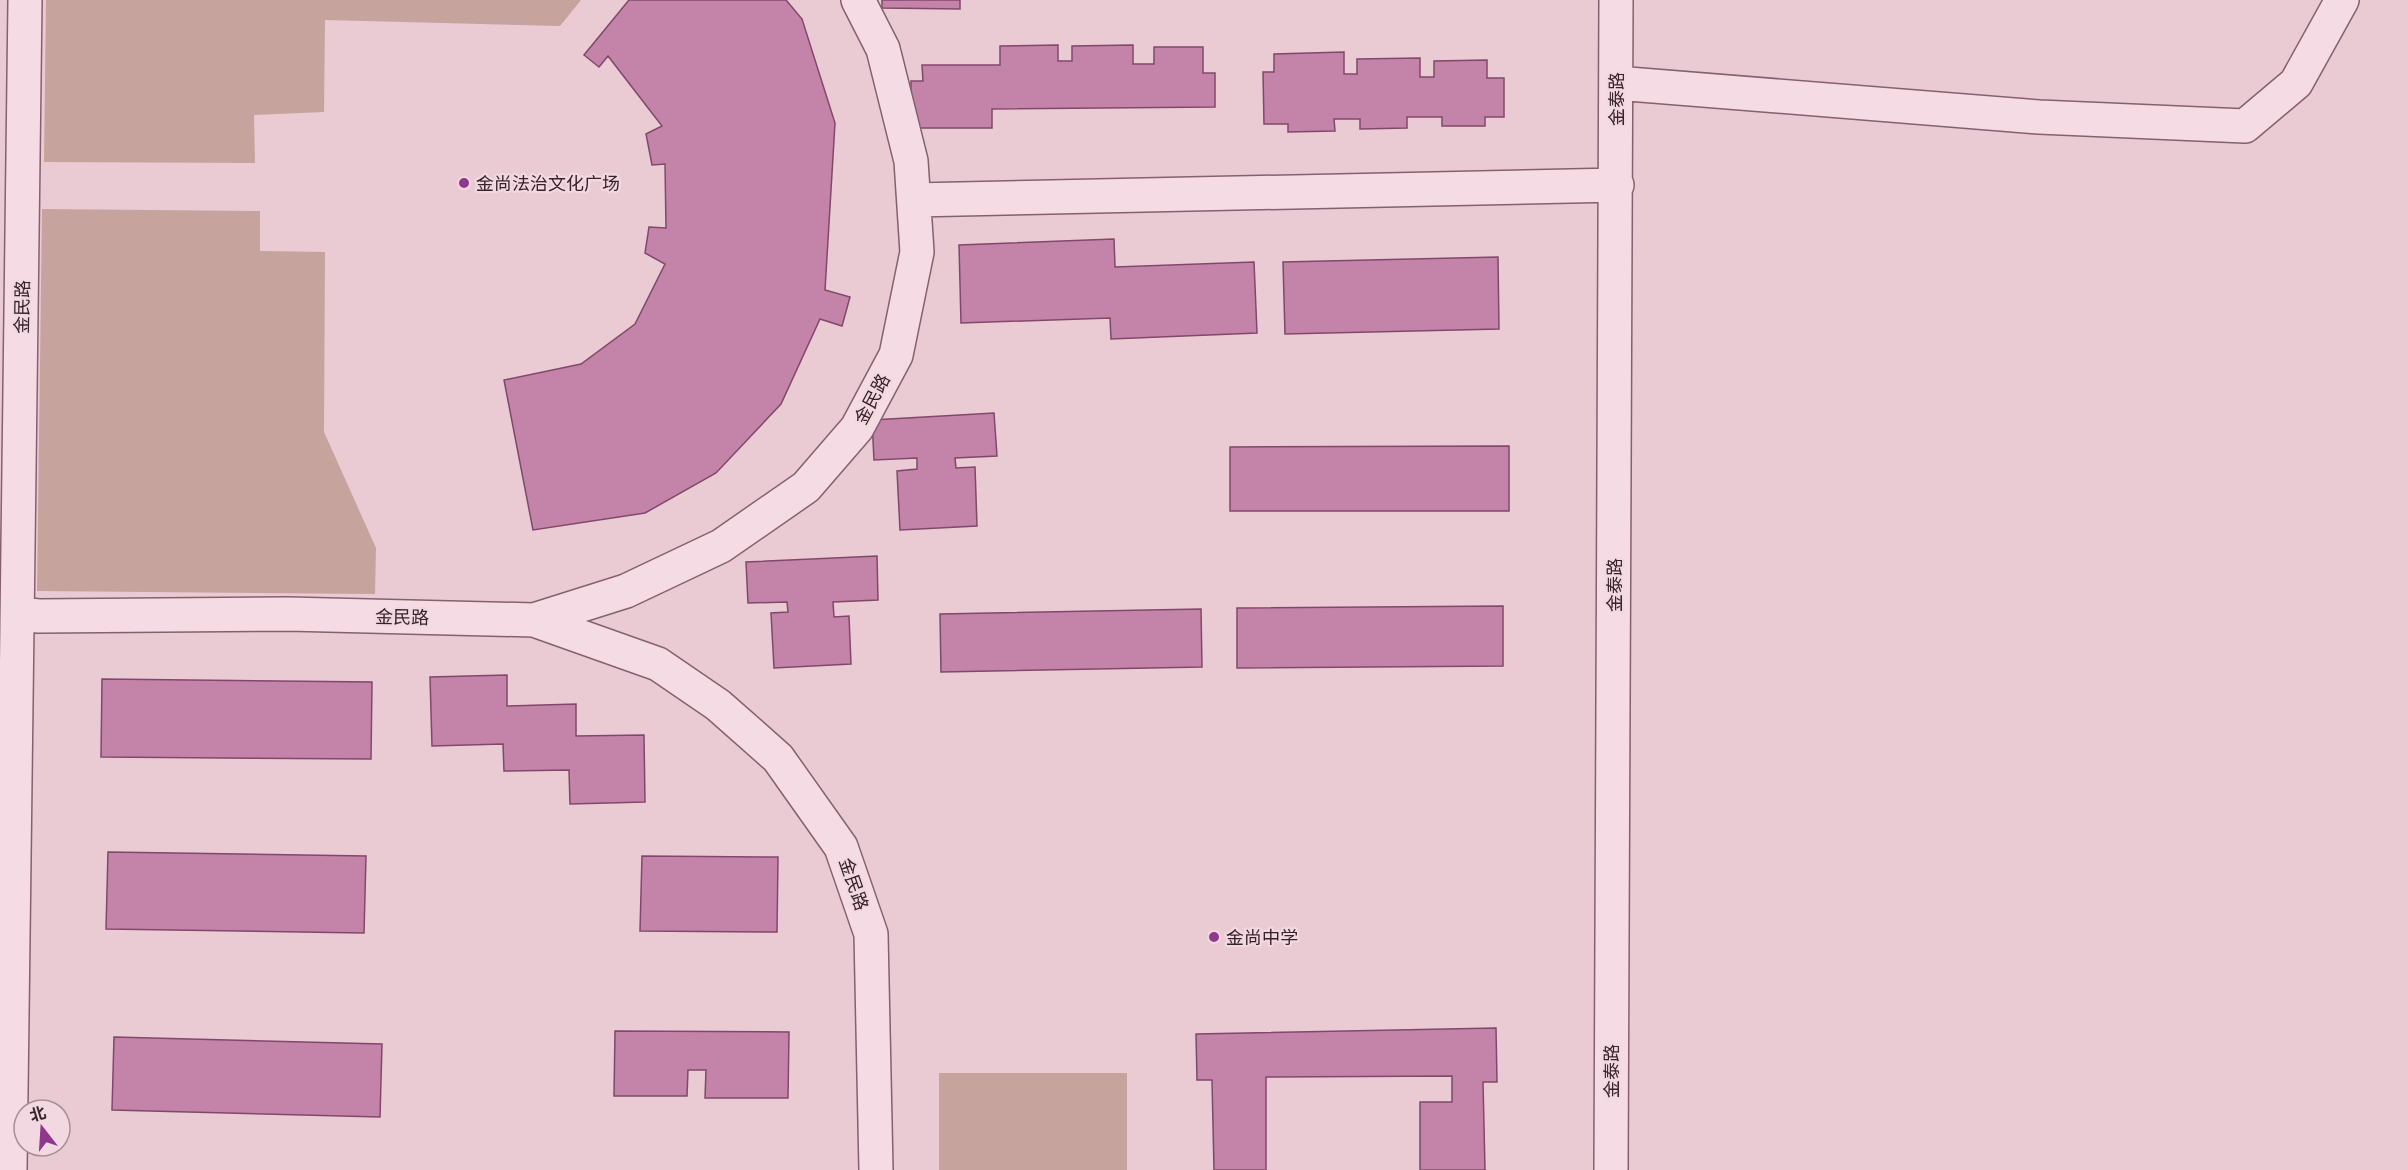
<svg xmlns="http://www.w3.org/2000/svg" width="2408" height="1170" font-family="'Source Serif 4','Noto Sans SC',serif">
  <rect width="100%" height="100%" fill="#eacad3"/>
  <path fill="#c7a39e" d="M46 0H581L560 26 325 20 324 112 254 115 255 163 44 162Z
    M42 209 260 211V251L325 252 324 432 376 548 375 594 37 591Z
    M939 1073H1127V1170H939Z"/>
  <path fill="#c484a9" stroke="#81486a" stroke-width="1.5" d="M629 0H786L802 19 835 123 825 290 850 297 842 326 820 319 781 404 716 473 645 513 533 530 504 380 581 364 635 324 665 264 645 253 649 227 666 228 665 164 652 165 646 134 662 126 608 56 599 67 584 55Z
    M882 0H960V9L882 8Z
    M1058 45V61H1072V46L1133 45V64H1154V47H1203V73H1215V107L992 109V128H911V81H923L922 65H1000V46Z
    M1344 52V74H1357V59L1420 58V77H1434V61L1487 60V78H1504V117H1485V126H1442V117H1407V128L1360 129V119H1334L1335 131 1288 132V124H1264L1263 72H1274V54Z
    M1114 239 1115 267 1254 262 1257 333 1111 339 1110 318 961 323 959 245Z
    M1498 257 1499 329 1285 334 1283 262Z
    M994 413 997 456 955 458 956 468 975 467 977 526 900 530 897 471 917 469V458L874 460 872 420Z
    M1509 446V511H1230V447Z
    M877 556 878 600 833 602 834 617 849 616 851 664 774 668 771 613 788 612 787 602 748 603 746 562Z
    M1503 606V666L1237 668V608Z
    M1201 609 1202 667 941 672 940 614Z
    M507 675V706L576 704V736L644 735 645 802 570 804 569 770 504 771 503 744 432 746 430 677Z
    M102 679 372 682 371 759 101 757Z
    M108 852 366 856 364 933 106 929Z
    M642 856 778 857 777 932 640 931Z
    M1496 1028 1497 1082H1483L1485 1170H1420V1102H1452V1076L1266 1077V1170H1214L1212 1080H1197L1196 1034Z
    M615 1031 789 1032 788 1098H705L706 1070H688L687 1096H614Z
    M114 1037 382 1044 380 1117 112 1110Z"/>
  <g fill="none" stroke-linecap="round" stroke-linejoin="round">
    <defs>
      <path id="minor" d="M1616 83 2039 117 2245 126 2296 83 2342 0
        M914 200 1617 185
        M18 614 39 616 288 614 534 620 658 664 718 705 778 758 841 847 871 934 876 1170
        M534 620 626 591 721 546 806 487 857 428 896 355 917 252 911 161 883 49 858 0
        M10 1170 25 0
        M1611 1170 1616 0"/>
    </defs>
    <use href="#minor" stroke="#856071" stroke-width="36"/>
    <use href="#minor" stroke="#f5dce4" stroke-width="33"/>
  </g>
  <g fill="#8d378d" stroke="#f2d8e0" stroke-width="2">
    <circle cx="464" cy="183" r="6"/>
    <circle cx="1214" cy="937" r="6"/>
  </g>
  <g text-anchor="middle" dominant-baseline="central" stroke-width="4.5" stroke-linejoin="round" paint-order="stroke">
    <g font-size="18" fill="#37222c" stroke="#f2d8e0">
      <text transform="translate(1616 99) rotate(-90)">金泰路</text>
      <text transform="translate(22 307) rotate(-89)">金民路</text>
      <text transform="translate(872 399) rotate(-62)">金民路</text>
      <text transform="translate(1614 585) rotate(-90)">金泰路</text>
      <text transform="translate(402 617) rotate(1)">金民路</text>
      <text transform="translate(854 884) rotate(71)">金民路</text>
      <text transform="translate(1611 1071) rotate(-90)">金泰路</text>
    </g>
    <g font-size="18" fill="#37222c" stroke="#f2d8e0" text-anchor="start">
      <text x="476" y="183">金尚法治文化广场</text>
      <text x="1226" y="937">金尚中学</text>
    </g>
  </g>
  <g transform="translate(42 1128) rotate(343)"><circle r="28" fill="#f2d8e0" stroke="#a78f98" stroke-width="1.5"/>
  <path d="M0-4.5L10 22L0 15L-10 22Z" fill="#8d378d"/>
  <text y="-9" font-size="16" font-weight="bold" text-anchor="middle" fill="#37222c">北</text>
  </g>
</svg>
